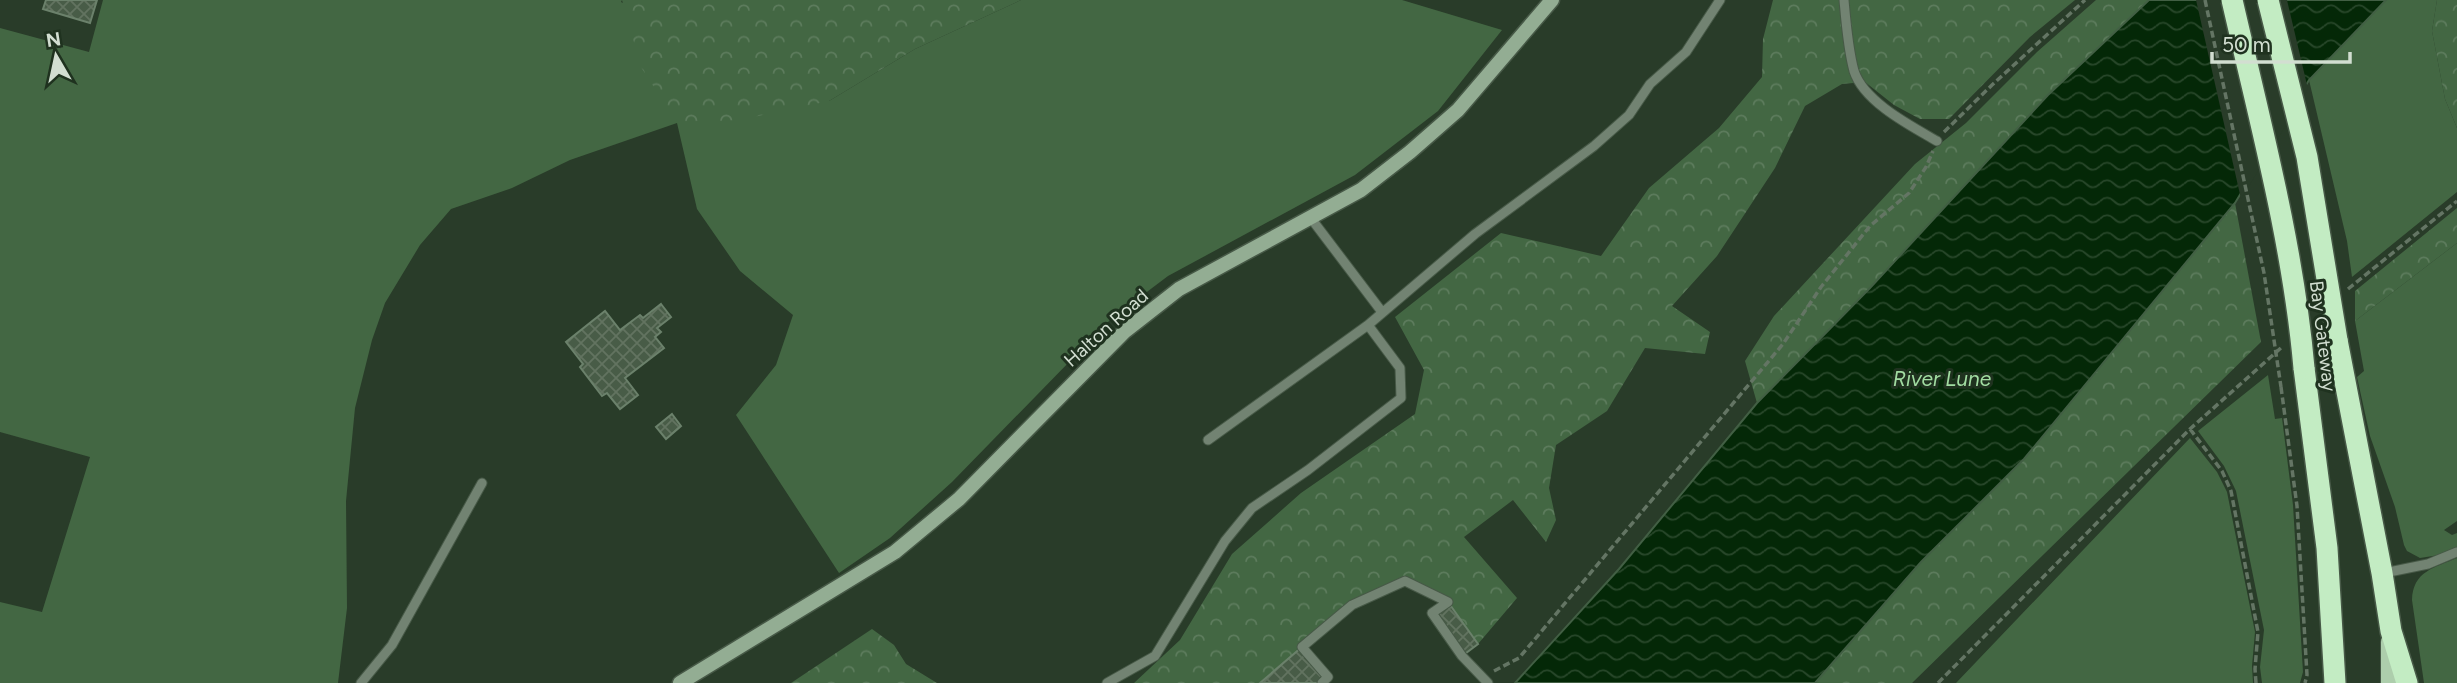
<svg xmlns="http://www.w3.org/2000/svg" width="2457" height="683" font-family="Figtree,sans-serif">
  <defs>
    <pattern id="forest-crowns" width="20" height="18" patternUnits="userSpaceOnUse" patternTransform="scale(1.75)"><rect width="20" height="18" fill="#436743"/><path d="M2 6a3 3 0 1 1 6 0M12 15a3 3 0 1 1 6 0" fill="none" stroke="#5d7c5d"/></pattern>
    <pattern id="water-waves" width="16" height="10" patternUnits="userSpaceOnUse" patternTransform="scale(1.75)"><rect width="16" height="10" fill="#042807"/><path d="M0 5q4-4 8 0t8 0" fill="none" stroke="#28472a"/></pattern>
    <pattern id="building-cross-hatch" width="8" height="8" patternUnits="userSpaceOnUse" patternTransform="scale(1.75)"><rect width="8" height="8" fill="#485c47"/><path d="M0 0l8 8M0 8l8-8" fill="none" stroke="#627360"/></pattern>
  </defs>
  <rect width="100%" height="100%" fill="#293c29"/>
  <path fill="#436743" d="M103 0H622L621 2 829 101 915 49 1021 0H1402L1502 30 1438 111 1355 175 1168 276 1111 319 952 482 890 538 839 573 736 415 776 365 793 315 740 271 697 209 677 123 570 160 512 188 451 209 420 245 385 303 372 340 355 408 346 501 347 608 338 683H0V602L42 612 90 457 0 432V28L89 52Z
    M2386 0H2437L2432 31 2445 99 2457 128V192L2352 277 2347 241 2309 80Z
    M2457 243V521L2444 530 2452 535 2457 533V547L2439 555 2420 558 2407 551 2404 545 2395 507 2370 436 2357 377 2364 371 2355 321Z
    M2268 375 2275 419 2282 418 2293 505 2303 672 2300 683H2262L2260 667 2264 630 2236 491 2224 466 2198 431Z
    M2190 438 2217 472 2227 492 2255 632 2252 666 2253 683H1956Z
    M2457 558V683H2424L2412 600C2413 571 2434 568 2457 558Z"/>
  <path fill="url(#forest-crowns)" d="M622 0H1021L915 49 829 101 739 120 677 123 641 67Z
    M1773 0H2075L2030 37 1949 119H1920L1894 105 1865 82 1842 84 1805 106 1775 168 1717 256 1672 306 1710 332 1705 354 1645 348 1607 411 1556 445 1549 488 1556 520 1546 542 1513 500 1464 537 1517 598 1478 644 1448 602 1405 581 1352 605 1260 683H1134L1180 640 1232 554 1301 493 1415 414 1424 370 1395 317 1501 233 1601 256 1649 188 1719 128 1762 77 1763 39Z
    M2096 0H2149L2048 95 1870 288 1757 403 1745 361 1774 316 1915 164 1966 123 2037 52Z
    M2437 0H2457V128L2445 99 2432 31Z
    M2235 203 2261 342 1912 683H1815L1921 562 2024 459Z
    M2457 208V243L2355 321V291Z
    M872 629 894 645 906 664 937 683H791Z"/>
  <path fill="url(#water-waves)" stroke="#425f44" stroke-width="2" d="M2149 0H2386L2309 80 2235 203 2024 459 1921 562 1815 683H1515L1619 569 1757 403 1870 288 2048 95Z"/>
  <path fill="#293c29" d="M2196 0H2287L2308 89 2241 199Z"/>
  <path fill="url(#building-cross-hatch)" stroke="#6b816b" stroke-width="2" d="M46 0H97L90 23 43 9Z
    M661 304 671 317 657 328 661 332 655 337 664 348 625 378 638 395 620 409 607 393 602 396 580 367 583 364 566 342 605 311 620 330 640 315 643 318Z
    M672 414 681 426 666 439 656 427Z
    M1448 602 1478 644 1462 656 1432 613Z
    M1302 647 1328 677 1322 683H1260Z"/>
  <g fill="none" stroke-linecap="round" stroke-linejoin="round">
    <defs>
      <path id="lane" d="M1844 0C1846 23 1848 49 1854 71 1864 102 1911 126 1937 141
        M1310 217 1382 312
        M1208 440 1368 325
        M2384 573 2428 564 2457 552
        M361 683 392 645 482 483
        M1107 683 1155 656 1225 541 1252 508 1308 470 1401 398 1400 368 1368 325 1475 234 1594 146 1629 115 1650 84 1686 52 1720 0
        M1322 683 1328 677 1302 647 1352 605 1405 581 1448 602 1432 613 1462 656 1488 683"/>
      <path id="secondary" d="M680 683 895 552 959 499 1124 332 1179 289 1361 190 1410 152 1458 110 1552 0"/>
      <path id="primary" d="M2390 683V642"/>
      <path id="highway" d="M2337 340 2382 573 2391 631 2407 683
        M2304 368 2327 548 2335 683"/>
    </defs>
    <use href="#lane" stroke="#475947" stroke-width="11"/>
    <use href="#secondary" stroke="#475947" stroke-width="17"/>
    <use href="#primary" stroke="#475947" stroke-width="20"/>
    <use href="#highway" stroke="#475947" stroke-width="24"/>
    <path stroke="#647564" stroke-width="3.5" stroke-dasharray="7 3.5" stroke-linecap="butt" d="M1944 132 1992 85 2085 0
      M2348 289 2457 201
      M2281 387 2297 506 2307 675 2305 683
      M2190 429 2222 471 2231 491 2258 632 2255 669 2256 683
      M1494 671 1519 658 1783 344 1821 287 1870 226 1909 193 1926 167 1933 151
      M1938 683 2190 429 2282 347"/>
    <use href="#lane" stroke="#728372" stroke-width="9"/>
    <use href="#secondary" stroke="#93ad93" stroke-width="14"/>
    <use href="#primary" stroke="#adceac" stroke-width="18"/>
    <use href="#highway" stroke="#c3ecc3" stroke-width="21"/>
    <defs>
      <path id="highway-bridge" d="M2232 0C2260 122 2293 244 2304 368
        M2268 0 2307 157 2337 340"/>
    </defs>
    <use href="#highway-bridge" stroke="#475947" stroke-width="24" stroke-linecap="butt"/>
    <path stroke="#647564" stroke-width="3.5" stroke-dasharray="7 3.5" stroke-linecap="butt" d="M2205 0 2264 273 2281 387"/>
    <use href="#highway-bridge" stroke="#c3ecc3" stroke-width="21"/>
  </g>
  <g text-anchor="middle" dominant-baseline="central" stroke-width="6" stroke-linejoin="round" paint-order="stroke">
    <g font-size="19" fill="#d2ded1" stroke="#1f321f">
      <text transform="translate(1106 328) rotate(-42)">Halton Road</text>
      <text transform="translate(2323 336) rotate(83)">Bay Gateway</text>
    </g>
    <g font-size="21" font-style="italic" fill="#a1dca1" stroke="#1f321f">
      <text x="1942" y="378">River Lune</text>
    </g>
  </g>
  <g transform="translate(56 56) rotate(351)" stroke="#1f321f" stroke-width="5" paint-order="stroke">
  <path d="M0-5L12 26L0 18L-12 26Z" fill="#d2ded1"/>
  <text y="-10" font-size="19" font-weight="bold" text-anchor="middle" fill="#d2ded1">N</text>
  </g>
  <path d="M2212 52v10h138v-10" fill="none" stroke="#d2ded1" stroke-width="3.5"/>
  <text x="2222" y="52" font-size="21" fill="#d2ded1" stroke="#1f321f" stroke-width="5" paint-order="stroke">50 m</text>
</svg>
